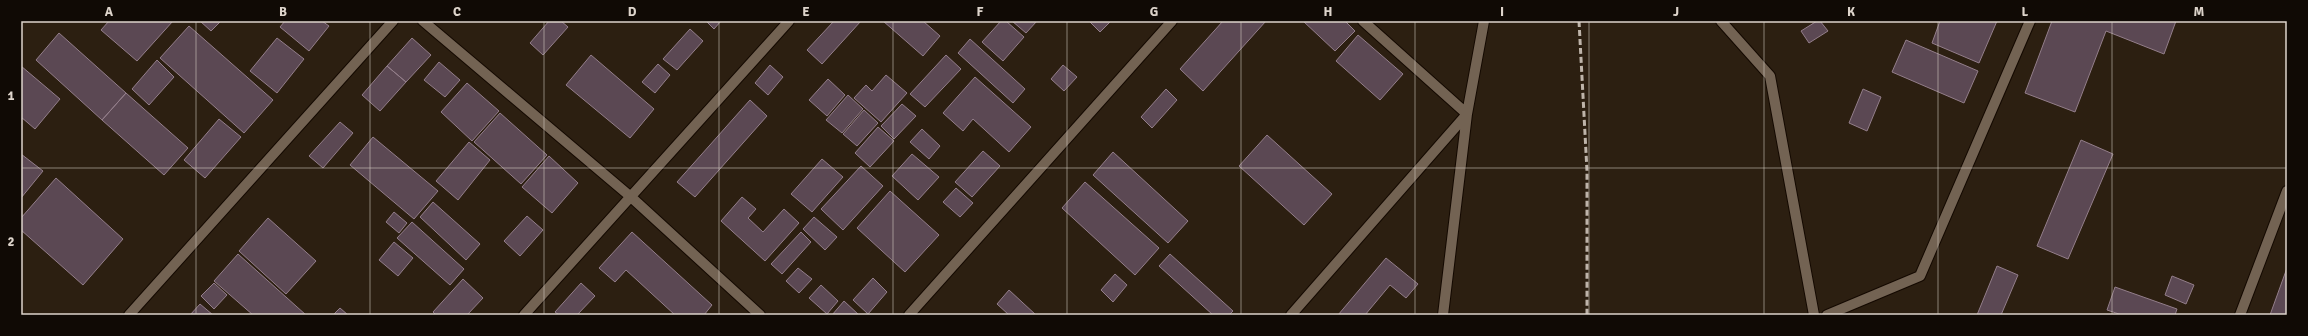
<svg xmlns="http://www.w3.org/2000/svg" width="2308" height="336" font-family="Signika,sans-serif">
  <rect width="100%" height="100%" fill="#2c1f11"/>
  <path fill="#5b4853" stroke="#937e8a" d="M109 21H173L137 61 101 30Z
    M200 21H221L211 31Z
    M285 21H322L329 26 309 51 280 27Z
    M549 21H561L568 27 543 55 530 43Z
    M706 21H721L714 29Z
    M834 21H861L822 64 807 50Z
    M883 21H923L940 36 923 56Z
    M1001 21H1006L1024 37 1003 61 982 42Z
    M1012 21H1037L1026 33Z
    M1089 21H1111L1100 32Z
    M1223 21H1266L1203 91 1180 69Z
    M1303 21H1345L1355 31 1335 51Z
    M1817 21H1820L1828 31 1809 43 1801 31Z
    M1940 21H1997L1979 63 1932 43Z
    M2052 21H2176L2164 54 2106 31 2075 112 2025 93Z
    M189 26 273 100 244 133 160 58Z
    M690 29 703 41 677 70 663 59Z
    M59 33 126 93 102 120 36 60Z
    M1358 35 1403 74 1380 100 1336 61Z
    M277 38 304 59 277 93 250 71Z
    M412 38 431 55 406 82 387 66Z
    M970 39 1025 89 1013 103 958 53Z
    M1906 40 1978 71 1964 103 1892 72Z
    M591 55 654 109 630 138 566 85Z
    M946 55 961 69 925 107 910 94Z
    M157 60 174 77 149 105 132 89Z
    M439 62 460 80 445 97 424 80Z
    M658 64 670 75 655 93 642 82Z
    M770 65 783 77 768 95 755 83Z
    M1063 65 1077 77 1064 91 1051 79Z
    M21 66 60 99 35 129 21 117Z
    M387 66 406 82 380 111 362 95Z
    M886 75 907 93 881 122 854 98 866 85 872 91Z
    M975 77 1031 127 1009 152 973 119 963 131 943 113Z
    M828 79 845 95 827 116 809 100Z
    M467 83 499 111 472 141 441 112Z
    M1166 89 1177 100 1152 128 1141 117Z
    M1863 89 1881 97 1867 131 1849 123Z
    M126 93 188 148 164 175 102 120Z
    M848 95 863 109 842 133 826 120Z
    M750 100 767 116 695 197 677 182Z
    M902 104 916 116 894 139 881 126Z
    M864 110 878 123 857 146 843 134Z
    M500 113 547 155 521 184 474 142Z
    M219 119 241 137 205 178 184 160Z
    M340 122 353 133 323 168 309 156Z
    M878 127 894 141 870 167 855 153Z
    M922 129 940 146 929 159 910 142Z
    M1267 135 1332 194 1304 225 1239 166Z
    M373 137 438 191 414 219 350 165Z
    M2081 140 2113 154 2068 259 2037 246Z
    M469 142 490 160 458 200 436 181Z
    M983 151 1000 166 972 197 955 182Z
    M1113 152 1188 221 1168 243 1093 175Z
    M21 154 43 171 21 198Z
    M912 154 939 177 918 200 892 176Z
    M549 156 578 183 552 213 522 187Z
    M822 159 843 177 812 212 791 194Z
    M861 166 883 186 843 230 821 209Z
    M56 178 123 239 83 285 21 230V218Z
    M1085 182 1159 248 1135 275 1062 208Z
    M956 188 973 203 960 217 943 202Z
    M890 191 939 235 905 272 857 228Z
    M742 197 756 209 748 218 763 232 784 209 799 223 765 261 721 221Z
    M433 202 480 244 466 260 420 217Z
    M394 212 407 223 399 233 386 222Z
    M527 216 543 230 520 256 504 241Z
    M814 217 837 237 825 250 803 229Z
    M268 218 316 261 286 294 239 251Z
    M412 222 464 269 450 285 397 238Z
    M632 232 712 305 704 315H675L626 270 615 282 599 268Z
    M801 232 811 242 782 274 771 264Z
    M394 242 413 258 398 276 379 260Z
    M238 254 306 315H253L214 281Z
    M1170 254 1233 311 1229 315H1213L1159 266Z
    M1386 258 1418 284 1406 298 1390 285 1365 315H1338Z
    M1997 266 2018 275 2001 315H1977Z
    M798 268 812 279 799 293 786 281Z
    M2287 268V315H2270Z
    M1115 274 1127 285 1113 302 1101 290Z
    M2172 276 2194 285 2186 304 2165 295Z
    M873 278 887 292 868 314 853 300Z
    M463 279 483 298 467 315H436L433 312Z
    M214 283 227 295 214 309 201 296Z
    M581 283 595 296 577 315H559L555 312Z
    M821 285 838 301 827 314 809 298Z
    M2115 287 2177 309 2175 315H2122L2107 310Z
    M1009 290 1036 315H1009L997 304Z
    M844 301 859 315H832Z
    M200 304 213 315H190Z
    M340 308 348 315H333Z"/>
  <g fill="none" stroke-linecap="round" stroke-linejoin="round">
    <defs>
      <path id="minor" d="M423 21 631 197 760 315
        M1721 21 1770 76 1814 315
        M129 315 393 21
        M524 315 789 21
        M909 315 1172 21
        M1291 315 1467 114 1363 21
        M1443 315 1467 114 1484 21
        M1827 315 1920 276 2030 21
        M2240 315 2287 191"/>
    </defs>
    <use href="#minor" stroke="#140900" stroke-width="12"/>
    <use href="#minor" stroke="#736353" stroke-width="10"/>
    <path stroke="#beb4aa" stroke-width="3" stroke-dasharray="6 3" stroke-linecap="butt" d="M1579 21 1587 171V315"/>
  </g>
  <path fill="none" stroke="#ddd4cb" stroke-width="1" stroke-opacity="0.55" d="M196 21V315M370 21V315M544 21V315M719 21V315M893 21V315M1067 21V315M1241 21V315M1415 21V315M1589 21V315M1764 21V315M1938 21V315M2112 21V315M21 168H2287"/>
  <rect width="2308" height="336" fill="none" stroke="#100a05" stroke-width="44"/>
  <rect x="22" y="22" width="2264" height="292" fill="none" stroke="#ddd4cb" stroke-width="1.5"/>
  <g font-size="13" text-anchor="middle" font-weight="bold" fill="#ddd4cb">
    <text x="109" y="16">A</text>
    <text x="283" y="16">B</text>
    <text x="457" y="16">C</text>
    <text x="632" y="16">D</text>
    <text x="806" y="16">E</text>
    <text x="980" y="16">F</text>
    <text x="1154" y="16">G</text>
    <text x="1328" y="16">H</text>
    <text x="1502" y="16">I</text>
    <text x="1676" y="16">J</text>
    <text x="1851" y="16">K</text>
    <text x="2025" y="16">L</text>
    <text x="2199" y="16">M</text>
    <text x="11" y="100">1</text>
    <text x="11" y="246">2</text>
  </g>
</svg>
